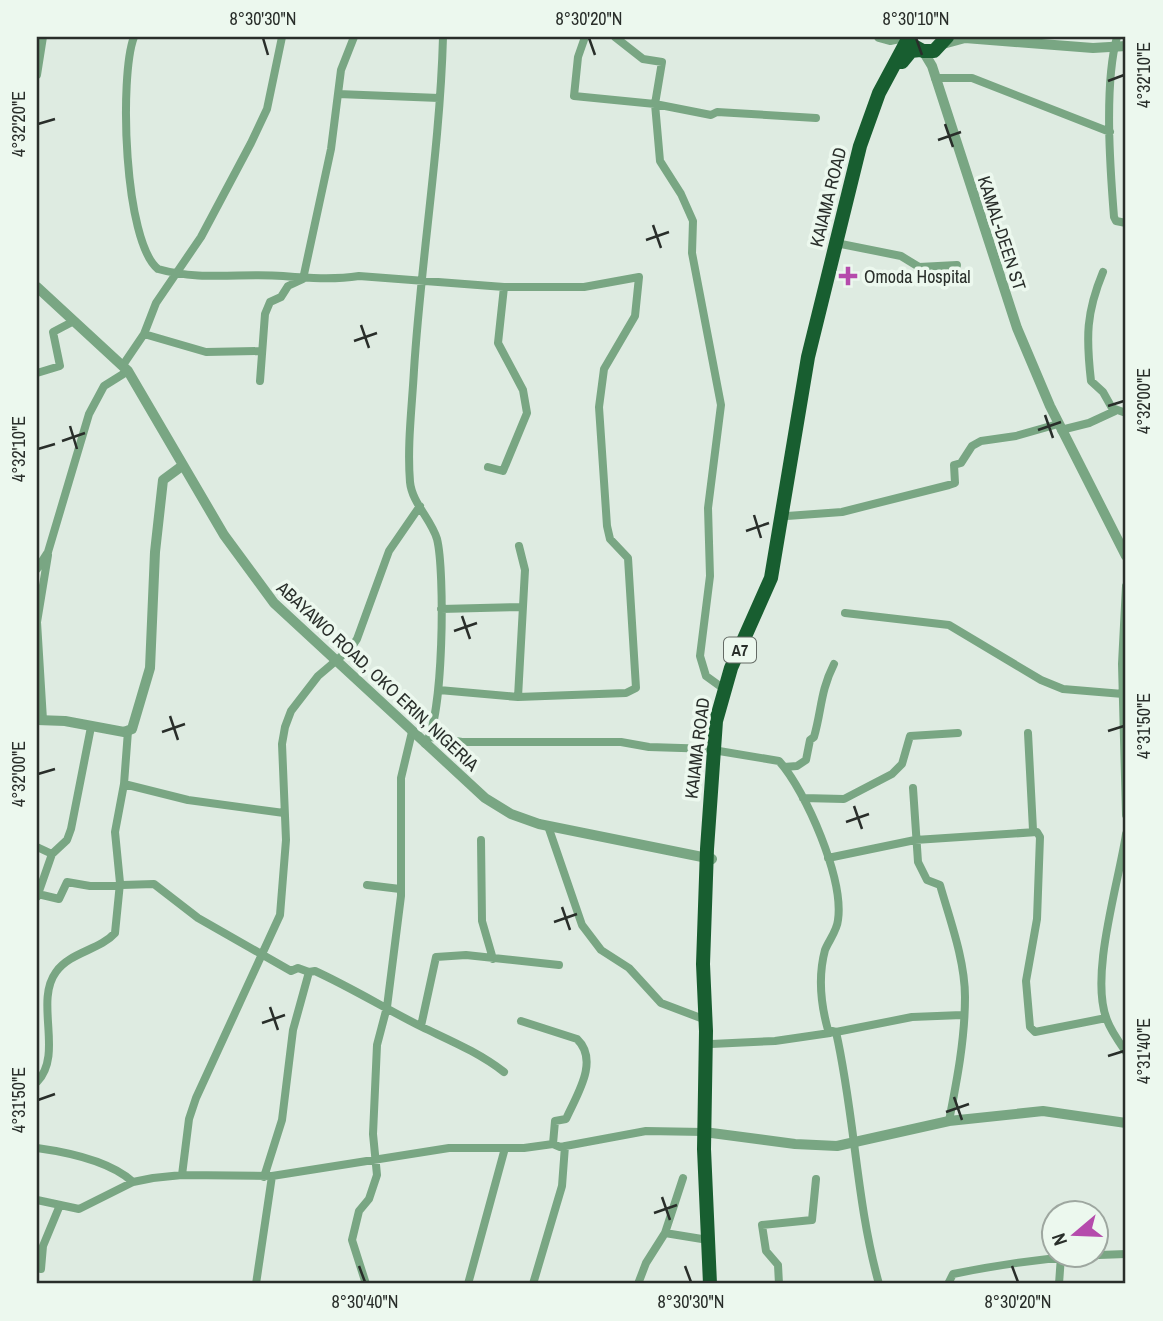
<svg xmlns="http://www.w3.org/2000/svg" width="1163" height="1321" font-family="'Archivo Narrow',sans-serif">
  <rect width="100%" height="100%" fill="#deebe1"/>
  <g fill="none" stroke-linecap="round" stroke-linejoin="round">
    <path stroke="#79a683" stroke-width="8" d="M134 37C119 76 124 242 158 269 200 281 240 273 283 276 308 278 333 280 359 276L504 287H584L639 277 635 316 604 369 599 407 607 526 610 539 628 558 636 688 626 693 518 697 439 690
      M585 37 578 57 574 96 655 104 711 115 717 112 816 118
      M615 37 643 59 662 62 655 104 660 161 681 194 693 221 692 253 721 405 708 508 710 576 700 656 706 676 724 689
      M1117 37C1104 84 1110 167 1114 217L1116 221 1126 223
      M37 75 43 37
      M935 78H972L1110 132
      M338 94 439 98
      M841 244 901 256 919 267 957 265
      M1103 272C1086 313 1086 337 1091 381L1103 392 1112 408 1126 413
      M144 334 206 352 261 351
      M123 365 144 334 156 303 201 237 251 143 267 109 282 37
      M37 373 60 366 53 332 74 321
      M260 381 265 314 270 302 281 297 288 286 303 279 331 149 341 70 354 37
      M1061 430 1089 423 1115 411
      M488 467 503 471 527 413 523 390 498 343 504 287
      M787 516 842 512 949 485 955 483 954 465 961 463 972 446 981 441 1016 436 1058 424
      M37 569 48 552 89 414 104 386 128 371
      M1126 586 1122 664 1126 815
      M441 609 523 607
      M845 613 949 625 1041 680 1063 689 1123 694
      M518 697 525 570 519 546
      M43 720 37 622 48 555
      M1028 733 1033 830
      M431 737 462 742H621L649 747 713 749
      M425 744C444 721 445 570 437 539 431 519 412 503 410 482 407 445 412 407 414 370 421 259 440 148 443 37
      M719 751 779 761C806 791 844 879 838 920 837 931 829 940 825 950 818 976 821 1005 828 1030L836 1032 912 1017 962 1015
      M784 767 797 766 806 760 810 740 814 737C822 709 820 692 834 664
      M124 784 188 800 284 813
      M913 788 918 862 927 880 940 885C950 920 965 960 965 997 965 1039 957 1080 949 1121
      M803 798 844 799 892 774 902 764 910 736 958 733
      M548 826 582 925 601 950 629 968 661 1003 706 1020
      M1126 834C1119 882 1089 976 1107 1020 1111 1031 1119 1042 1126 1052
      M481 840 482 921 493 959
      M37 847 52 854
      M828 858 915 840 1037 832 1040 837 1037 919 1026 981 1030 1027 1035 1032 1106 1018
      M367 885 400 889
      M38 894 59 899 67 882 90 886 154 884 198 918 291 971 298 968 309 972
      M37 897 52 854 67 840 71 829 91 727
      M521 1021 577 1039C600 1061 576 1096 566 1119L555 1121 553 1144
      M421 1026 436 957 466 955 559 965
      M836 1032C855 1116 856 1202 879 1284
      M711 1044 775 1041 830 1033
      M37 1082C64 1054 34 1002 56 972 70 952 100 950 115 933L120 883 115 832 124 784 128 731
      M37 1148C66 1152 110 1161 133 1182
      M182 1175 189 1119 196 1098 280 915 286 840 282 744 285 727 291 711 318 676 351 648 357 639 389 551 420 506
      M264 1177 282 1120 293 1030 309 972 315 971C352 988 386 1009 422 1027 451 1041 478 1052 504 1072
      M37 1200 79 1209 133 1182 153 1178 182 1175 272 1176 449 1148H524L553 1144 560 1147 646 1131 704 1132
      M665 1233 708 1240
      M41 1269 43 1246 60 1205
      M256 1284 272 1176
      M366 1284 352 1240 359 1211 369 1199 377 1175 373 1134 377 1045 387 1007 401 896V778L412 732
      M468 1284 505 1148
      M533 1284 562 1186 565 1146
      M638 1284 646 1263 665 1233 683 1178
      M779 1284 778 1265 766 1251 762 1225 812 1220 816 1179
      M948 1284 953 1274C1011 1262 1068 1255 1126 1254
      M1059 1284 1061 1256"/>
    <path stroke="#79a683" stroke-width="10" d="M879 37 890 40 904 37
      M943 44 965 38 1093 48 1126 46
      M923 51 932 66 1017 328 1050 406 1126 556
      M37 287 128 371 224 535 274 603 485 798 511 814 539 824 712 859
      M37 720 65 721 124 732 132 729 150 668 155 552 163 480 182 466
      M704 1132 795 1144 837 1146 949 1121 1043 1111 1126 1123"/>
    <path stroke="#185e30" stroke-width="14" d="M914 46 923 51H934L947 37
      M902 62 911 51 920 50
      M710 1284 704 1149 706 1031 703 964 707 849 716 721 731 668 771 578 808 357 860 146 879 93 909 37"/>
  </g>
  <path fill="none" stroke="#292e2a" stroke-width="2.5" d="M263 38 268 55M589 38 595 55M916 38 922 55M1108 81 1124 75M38 124 55 119M945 124 953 147M938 140 961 132M653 225 661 248M646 240 669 232M361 325 369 348M354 341 377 333M1108 406 1124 401M1045 415 1053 438M70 426 77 449M1038 430 1061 422M62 441 85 433M38 449 55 444M754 515 761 538M746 531 769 523M462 616 470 639M454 631 477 623M170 716 178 740M1108 731 1124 726M162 732 185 724M38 774 55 769M854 806 862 829M846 822 869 814M562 907 570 930M554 922 577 914M270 1007 278 1030M262 1023 285 1015M1108 1056 1124 1051M954 1097 962 1120M38 1100 55 1094M946 1112 969 1104M662 1197 670 1220M654 1213 677 1205M359 1266 365 1282M685 1266 691 1282M1012 1266 1018 1282"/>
  <path fill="#b54bac" stroke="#ecf8ee" stroke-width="2.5" d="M844.5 265.5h7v7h7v7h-7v7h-7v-7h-7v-7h7z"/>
  <g text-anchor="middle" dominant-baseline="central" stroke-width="7" stroke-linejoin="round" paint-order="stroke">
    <rect fill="#ecf8ee" stroke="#646b65" stroke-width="2" x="724" y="637.5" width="32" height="25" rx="5"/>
    <g font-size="16" font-weight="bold" fill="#292e2a">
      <text x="740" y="650">A7</text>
    </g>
    <g font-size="18" fill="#292e2a" stroke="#ecf8ee">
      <text transform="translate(828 197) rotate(-76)">KAIAMA ROAD</text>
      <text transform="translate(1002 233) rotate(72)">KAMAL-DEEN ST</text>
      <text transform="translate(378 676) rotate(43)">ABAYAWO ROAD, OKO ERIN, NIGERIA</text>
      <text transform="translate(697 748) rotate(-83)">KAIAMA ROAD</text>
    </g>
    <g font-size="18" fill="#292e2a" stroke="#ecf8ee" text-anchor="start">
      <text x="864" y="276">Omoda Hospital</text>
    </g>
  </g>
  <rect width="1163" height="1321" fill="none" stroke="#ecf8ee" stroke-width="77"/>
  <g transform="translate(1075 1234) rotate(251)"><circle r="33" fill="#ecf8ee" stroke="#9ea7a0" stroke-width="2"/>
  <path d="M0-5L12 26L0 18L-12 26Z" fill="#b54bac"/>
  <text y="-10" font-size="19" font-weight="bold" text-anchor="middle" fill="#292e2a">N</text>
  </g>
  <rect x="38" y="38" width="1086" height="1244" fill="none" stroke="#292e2a" stroke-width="2.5"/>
  <g font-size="18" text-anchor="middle" fill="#292e2a">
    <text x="263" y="25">8°30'30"N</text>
    <text x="589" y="25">8°30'20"N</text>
    <text x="916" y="25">8°30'10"N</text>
    <text transform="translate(1144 75) rotate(-90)" y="6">4°32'10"E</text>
    <text transform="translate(19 124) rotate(-90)" y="6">4°32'20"E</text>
    <text transform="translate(1144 401) rotate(-90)" y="6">4°32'00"E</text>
    <text transform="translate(19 449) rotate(-90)" y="6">4°32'10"E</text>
    <text transform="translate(1144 726) rotate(-90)" y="6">4°31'50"E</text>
    <text transform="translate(19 774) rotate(-90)" y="6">4°32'00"E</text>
    <text transform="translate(1144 1051) rotate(-90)" y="6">4°31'40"E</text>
    <text transform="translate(19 1100) rotate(-90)" y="6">4°31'50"E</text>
    <text x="365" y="1308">8°30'40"N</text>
    <text x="691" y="1308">8°30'30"N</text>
    <text x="1018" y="1308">8°30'20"N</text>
  </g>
</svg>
